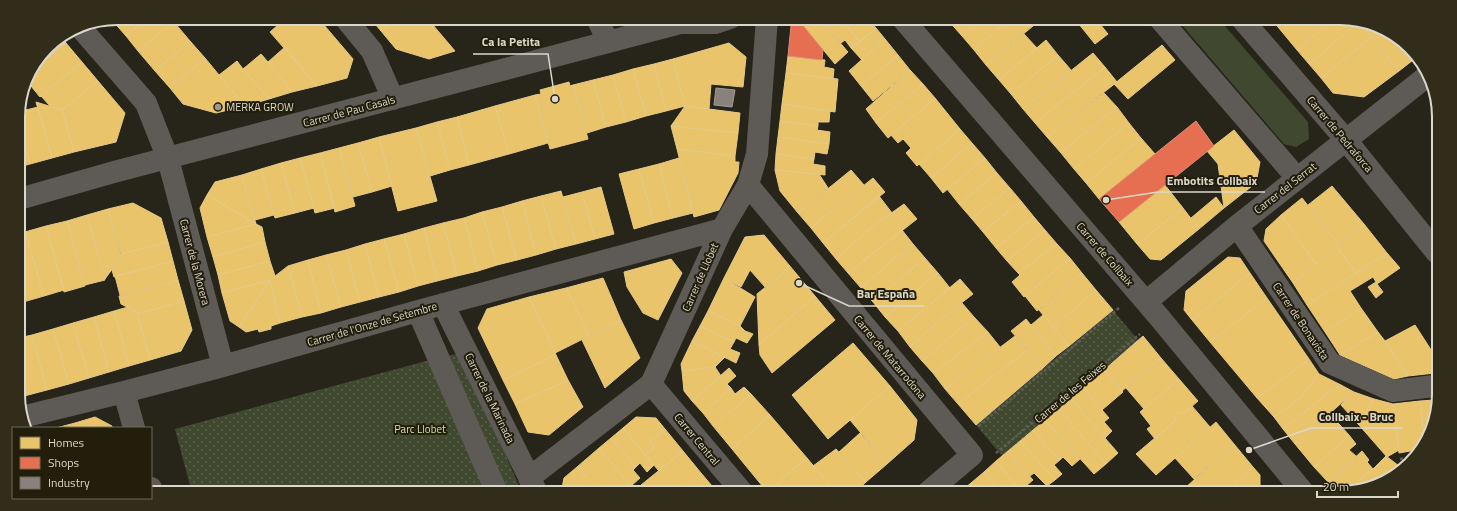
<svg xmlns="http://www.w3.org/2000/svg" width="1457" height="511" font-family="'Titillium Web',sans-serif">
  <defs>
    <pattern id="park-dots" width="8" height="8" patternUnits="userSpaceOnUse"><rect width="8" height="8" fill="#40492f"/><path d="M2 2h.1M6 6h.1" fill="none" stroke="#5b624c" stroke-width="1.8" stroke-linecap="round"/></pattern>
  </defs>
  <rect width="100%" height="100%" fill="#27241a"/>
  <path fill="#40492f" d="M1176 18H1218L1308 122 1309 139 1296 147 1284 144Z"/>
  <path fill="url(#park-dots)" d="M1113 310 1138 340 1002 456 976 425Z
    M462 353 522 493H192L175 429 441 357Z"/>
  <path fill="#e9c46a" stroke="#e5ca87" d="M117 18H147L126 36 111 19Z
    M147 18H171L174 22 138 51 126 36Z
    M272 18H286L278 25Z
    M286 18H318L353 59 347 78 317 86 270 32Z
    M370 18H396L381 31Z
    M396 18H427L455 51 429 59 396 49 381 31Z
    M819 18H840L860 42 851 48 845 40 841 43Z
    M819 18 848 52 835 64 801 23Z
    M840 18H867L876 28 860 42Z
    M946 18H983L962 36Z
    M983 18H1011L974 50 962 36Z
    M1011 18H1025L1033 26 986 65 974 50Z
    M1074 18H1095L1108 34 1095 44Z
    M1114 18H1129L1120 25Z
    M1276 18H1335L1297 50 1273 21Z
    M1335 18 1359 22 1309 64 1297 50Z
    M1358 21 1371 23 1415 52 1417 57 1399 71Z
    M174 22 190 41 155 71 138 51Z
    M1359 22 1371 37 1321 78 1309 64Z
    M876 28 885 39 862 60 851 48Z
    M1024 34 1037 48 999 80 986 65Z
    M61 37 66 43 34 70 32 68 52 43Z
    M1371 37 1399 71 1364 97 1333 93 1321 78Z
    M885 39 898 55 861 86 849 71Z
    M1046 40 1058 55 1011 94 999 80Z
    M190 41 205 58 170 88 155 71Z
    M66 43 82 62 40 97 26 80 28 75Z
    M729 43 746 57 743 87 711 84 709 109 685 106 673 59Z
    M1162 45 1175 60 1128 99 1114 84Z
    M285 47 317 86 292 92 268 62Z
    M1093 53 1105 67 1035 123 1023 109Z
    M261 54 268 62 292 92 269 99 243 69Z
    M898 55 910 70 873 101 861 86Z
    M1058 55 1071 70 1023 109 1011 94Z
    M788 56 825 60 824 67 834 69 833 79 786 73Z
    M205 58 219 75 245 106 216 113 183 104 170 88Z
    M673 59 685 106 666 111 654 64Z
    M237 61 243 69 269 99 245 106 219 75Z
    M82 62 98 81 62 110 50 106 41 96Z
    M654 64 666 111 646 116 633 69Z
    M1105 67 1117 82 1047 137 1035 123Z
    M633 69 646 116 626 122 613 75Z
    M910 70 923 84 876 123 866 109Z
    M786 73 838 79 835 112 782 104Z
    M613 75 626 122 606 127 593 80Z
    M593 80 606 127 587 133 573 85Z
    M98 81 125 113 116 142 74 152 62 110Z
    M569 82 570 86 573 85 588 139 550 149 535 95 541 94 540 90Z
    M923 84 935 98 888 138 876 123Z
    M1104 93 1117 107 1061 153 1047 137Z
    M535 95 548 143 509 154 495 106Z
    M935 98 960 129 917 166 906 153 911 148 903 139 898 143 891 135Z
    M1436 100 1438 104V110L1432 103Z
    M36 102 62 110 74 152 52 158Z
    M782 104 830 111 829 122H818V126L780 121Z
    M495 106 509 154 469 165 457 117Z
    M685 106 740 113 738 133 671 126Z
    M38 107 52 158 30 164 18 122V112Z
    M1117 107 1129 123 1074 169 1061 153Z
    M457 117 469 165 450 170 437 122Z
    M780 121 818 126 817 130 830 132 829 144 778 137Z
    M18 122 30 164 19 167Z
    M437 122 450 170 430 176 416 128Z
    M1129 123 1141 138 1086 183 1074 169Z
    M671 126 738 133 735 156 677 149Z
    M416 128 437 201 398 211 379 137Z
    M960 129 972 143 931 178 919 164Z
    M1234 130 1260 162 1256 183 1224 208 1218 164 1207 151Z
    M379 137 392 186 372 192 358 143Z
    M778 137 829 144 827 154 815 152 814 159 776 154Z
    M1141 138 1155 154 1099 199 1086 183Z
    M358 143 372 192 353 197 339 148Z
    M972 143 985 158 943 193 931 178Z
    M339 148 355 206 335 212 320 153Z
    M677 149 735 156V162H739L738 173 719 210 694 217Z
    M320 153 335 208 315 213 300 158Z
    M776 154 814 159 813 164 825 166V175L775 170Z
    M300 158 314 208 295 213 281 163Z
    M679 158 693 213 673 218 659 164Z
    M985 158 997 173 959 204 947 189Z
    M281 163 295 213 275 218 261 169Z
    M659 164 673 218 654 223 639 169Z
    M261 169 274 215 255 220 242 175Z
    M639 169 654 223 634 229 619 174Z
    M775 170 819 174 828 188 798 213 780 191Z
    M851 170 864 185 811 228 798 213Z
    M997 173 1010 188 972 219 959 204Z
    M242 175 251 207 256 224 207 195 215 182Z
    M873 178 885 192 823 243 811 228Z
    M1165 185 1183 208 1137 244 1119 222Z
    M1332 186 1364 224 1339 245 1308 205Z
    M601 187 614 234 595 239 582 192Z
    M1010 188 1021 201 983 232 972 219Z
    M561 191 576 244 556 249 541 196Z
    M582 192 595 239 576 244 563 197Z
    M207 195 215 199 256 224 207 237 200 208Z
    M541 196 556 249 536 255 522 201Z
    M879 196 892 213 873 226 836 259 823 243Z
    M1216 197 1224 208 1199 229 1191 218Z
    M1302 198 1339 245 1316 264 1281 215Z
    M522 201 536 255 517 260 502 207Z
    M1021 201 1034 217 996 248 983 232Z
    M133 203 161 218 168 242 121 254 108 209Z
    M904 204 917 219 848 273 836 259 873 226Z
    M502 207 517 260 497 265 482 212Z
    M1183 208 1199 229 1161 260 1150 259 1137 244Z
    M108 209 121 257 105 279 87 215Z
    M482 212 497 265 478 271 464 218Z
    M87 215 105 280 85 285 67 221Z
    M1281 215 1316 264 1293 283 1264 241 1266 229Z
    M1034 217 1045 230 1007 261 996 248Z
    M464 218 478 271 457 276 443 223Z
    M67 221 85 286 64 292 46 226Z
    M443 223 457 276 437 281 424 228Z
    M256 224 262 227 265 242 213 257 207 237Z
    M1364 224 1387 253 1356 273 1337 247Z
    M46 226 64 290 44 296 25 232Z
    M424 228 437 281 418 286 404 234Z
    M902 230 913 244 900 257 898 255 861 288 848 273Z
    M1045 230 1057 244 1018 273 1007 261Z
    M25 232 44 296 23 302 19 289V233Z
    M404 234 418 286 399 292 384 239Z
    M764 235 789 265 784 272 765 287 750 270 741 287 724 278 745 237Z
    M384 239 399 292 379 297 365 244Z
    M168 242 173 261 114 277 112 270 121 257V254Z
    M265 242 270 261 218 275 213 257Z
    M365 244 379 297 360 302 346 250Z
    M913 244 925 258 910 270H911L873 302 861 288 898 255 900 257Z
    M1057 244 1070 258 1024 297 1012 282 1020 275 1018 273Z
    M1337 247 1356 273 1307 305 1293 283Z
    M346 250 360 302 341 307 326 255Z
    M1387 253 1400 268 1377 284 1383 292 1376 298 1368 287 1376 282 1373 277 1350 291 1361 308 1325 332 1307 305Z
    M326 255 341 307 321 313 308 260Z
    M1228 257 1240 258 1250 273 1192 320 1184 310 1186 291Z
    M925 258 938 273 885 317 873 302 911 270H910Z
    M1070 258 1082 273 1037 311 1025 296Z
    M671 259 682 273 658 320 643 313 627 287 624 272Z
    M308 260 321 313 302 317 288 266Z
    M173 261 178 280 120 295 115 276Z
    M270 261 275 276 270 280 222 293 218 275Z
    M789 265 815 296 759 345 757 294 784 272Z
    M288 266 302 317 280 323 270 280Z
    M938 273 950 288 898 331 885 317Z
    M1082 273 1096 290 1053 327 1039 310Z
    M1250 273 1267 298 1210 342 1192 320Z
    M603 278 621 320 589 336 566 288Z
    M724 278 755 297 740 326 708 311Z
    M960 279 973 294 947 314 910 347 898 331Z
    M178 280 184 301 137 314V312L121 304 119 296Z
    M270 280 239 327 230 321 222 293Z
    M270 280 280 323 271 326V329L259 332 258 329 246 332 239 327Z
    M566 288 589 336 555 353 529 297Z
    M1096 290 1113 310 1069 346 1053 327Z
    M815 296 835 320 772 373 760 355 759 345Z
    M529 297 556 355 503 380 478 328 487 309Z
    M1267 298 1309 359 1257 398 1210 342Z
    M184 301 192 330 181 351 150 360 137 314Z
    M962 303 974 317 922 361 910 347 947 314Z
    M128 307 137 312 150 360 129 366 114 311Z
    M1361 308 1378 332 1340 355 1325 332Z
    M114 311 129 366 109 372 94 317Z
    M708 311 740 326 745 331 753 334 747 343 736 338 734 342 700 326Z
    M1043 315 1069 346 1056 356 1031 325Z
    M94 317 109 372 89 378 73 323Z
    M974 317 988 332 933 373 922 361Z
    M1026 319 1056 356 1043 368 1011 331Z
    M621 320 640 358 605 388 582 340Z
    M73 323 89 378 69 384 53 329Z
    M1415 325 1435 356V373L1408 376 1385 341Z
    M700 326 734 342 730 349 740 353 736 363 692 341Z
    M53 329 69 384 47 390 32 335Z
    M988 332 1000 347 945 389 933 373Z
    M1378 332 1385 341 1408 376 1394 379 1340 355Z
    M32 335 47 390 28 395 20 367 19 338Z
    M1015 336 1027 350 958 404 945 389Z
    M1143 336 1161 358 1122 391 1104 370Z
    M692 341 725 357 715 367 682 371 681 364Z
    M853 343 890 386 828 439 792 395Z
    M1027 350 1043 368 976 425 958 404Z
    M556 355 568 380 515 404 503 380Z
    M1161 358 1179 379 1144 409 1126 388Z
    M1309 359 1319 374 1300 398 1274 417 1257 398Z
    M20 367 28 395 20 397Z
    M715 367 721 376 692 401 684 391 682 371Z
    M729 368 736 376 727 384 731 388 703 413 692 401Z
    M1104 370 1123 392 1102 410 1083 388Z
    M1319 374 1341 385 1330 392 1283 429 1274 417 1300 398Z
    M1179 379 1198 401 1183 414 1181 411 1174 417 1176 420 1155 439 1147 429 1151 426 1140 412Z
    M568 380 583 407 549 435 528 432 515 404Z
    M1341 385 1354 392 1295 444 1283 429 1330 392Z
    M890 386 917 420 914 440 887 464 850 420Z
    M744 387 751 394 713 426 703 413 731 388 735 394Z
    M1083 388 1109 418 1104 422 1112 431 1105 438 1071 399Z
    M1354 392 1374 399 1359 425 1341 405Z
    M751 394 770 415 732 449 713 426Z
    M1071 399 1118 453 1106 464 1074 427 1071 428 1069 426 1072 423 1059 409Z
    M1374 399 1393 404 1399 450 1387 457 1359 425Z
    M1434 400V425L1424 439 1420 401Z
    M1420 401 1424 439 1416 450 1399 453 1393 404Z
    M1192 406 1210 427 1156 475 1136 454 1176 420 1174 417 1181 411 1183 414Z
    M1059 409 1072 423 1069 426 1071 428 1074 427 1106 464 1094 474 1045 420Z
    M1330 414 1349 435 1314 467 1295 444Z
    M770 415 807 458 781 479 782 481 768 493 732 449Z
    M95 417 112 426V428H76L75 423Z
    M636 417 656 418 665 429 650 441 655 447 645 455 623 428Z
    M1045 420 1080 459 1072 466 1063 457 1060 460 1048 447 1047 449 1044 446 1046 444 1033 430Z
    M1216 422 1234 444 1194 479 1175 458Z
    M75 423 76 428H56Z
    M623 428 654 465 647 472 640 463 636 467 611 438Z
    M665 429 683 451 659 471 645 455 655 447 650 441Z
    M1033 430 1046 444 1044 446 1047 449 1048 447 1060 460 1054 465 1062 474 1055 480 1020 441Z
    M860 433 887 464 866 482 839 452Z
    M1349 435 1356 444 1349 450 1356 456 1328 482 1314 467Z
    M611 438 636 467 633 470 640 478 631 486 599 448Z
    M1020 441 1055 480 1047 486 1034 473 1030 476 1008 451Z
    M1234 444 1253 467 1224 493H1189L1185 488Z
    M599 448 631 486 636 492 634 493H601L577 467Z
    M836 449 866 482 854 493H836L813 466Z
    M683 451 701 473 677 493H648L641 485Z
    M1008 451 1033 480 1020 491 996 461Z
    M1362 451 1369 460 1367 462 1373 469 1345 493H1336L1328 482Z
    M1386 456 1403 469 1402 470 1398 473 1345 493 1373 469Z
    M807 458 836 493H768L782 481 781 479Z
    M996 461 1020 491 1018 493H1001L984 472Z
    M577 467 601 493H561L564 478Z
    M1253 467 1260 475V491L1257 493H1224Z
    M984 472 1001 493H980L971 483Z
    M701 473 718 493H677Z
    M971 483 980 493H959Z"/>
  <path fill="#e76f51" stroke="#e38e76" d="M801 23 823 50 822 60 788 56 791 26Z
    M1196 121 1214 146 1119 222 1099 199Z"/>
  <path fill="#8a817c" stroke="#a29b94" d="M716 88 735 90 732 107 714 105Z"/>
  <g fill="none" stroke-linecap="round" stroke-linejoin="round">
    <path stroke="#605c57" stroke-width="2.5" stroke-dasharray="3 2" stroke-linecap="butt" d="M979 426 1119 308
      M996 453 1140 334
      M1400 459 1411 457"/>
    <path stroke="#5e5a56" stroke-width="22" d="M345 18 372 51 393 99
      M597 18 608 42
      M902 18 1159 317 1304 493
      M1159 18 1297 178
      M1241 18 1346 140 1436 252
      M79 26 146 103 168 159 223 366
      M748 185 972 455 927 493
      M19 199 114 172 680 23H715L730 18
      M1237 226 1330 363 1393 391 1434 386
      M1146 302 1237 226 1426 77
      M443 304 537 493
      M418 311 497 493
      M651 384 743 493
      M124 392 134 428
      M22 417 124 392 223 366 418 311 722 229
      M529 478 651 384 722 229 748 185 757 154 767 18
      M151 488 152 493"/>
  </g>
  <circle fill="#9c998d" stroke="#231e0b" stroke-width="1.5" cx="218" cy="107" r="4"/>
  <g text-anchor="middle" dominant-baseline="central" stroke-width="4" stroke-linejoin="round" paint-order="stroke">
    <g font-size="11" fill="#dbd8cb" stroke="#231e0b" text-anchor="start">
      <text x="226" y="107">MERKA GROW</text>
    </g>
    <g font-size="11" fill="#dbd8cb" stroke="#231e0b">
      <text transform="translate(349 111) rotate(-15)">Carrer de Pau Casals</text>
      <text transform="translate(1340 134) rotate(50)">Carrer de Pedraforca</text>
      <text transform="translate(1285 188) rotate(-38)">Carrer del Serrat</text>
      <text transform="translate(1105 254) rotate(49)">Carrer de Collbaix</text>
      <text transform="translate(195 262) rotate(75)">Carrer de la Morera</text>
      <text transform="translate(700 277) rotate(-66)">Carrer de Llobet</text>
      <text transform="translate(1301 321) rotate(56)">Carrer de Bonavista</text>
      <text transform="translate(372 324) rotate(-16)">Carrer de l'Onze de Setembre</text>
      <text transform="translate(890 357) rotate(50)">Carrer de Matarrodona</text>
      <text transform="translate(1070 392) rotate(-40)">Carrer de les Feixes</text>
      <text transform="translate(490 398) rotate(64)">Carrer de la Marinada</text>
      <text transform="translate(697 439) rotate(50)">Carrer Central</text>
    </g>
    <g font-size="11" fill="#cce3a9" stroke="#231e0b">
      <text x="420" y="429">Parc Llobet</text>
    </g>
  </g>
  <path d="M0 0H1457V511H0ZM117 25H1340A92 92 0 0 1 1432 117V394A92 92 0 0 1 1340 486H117A92 92 0 0 1 25 394V117A92 92 0 0 1 117 25Z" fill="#322d1a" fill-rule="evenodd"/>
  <path fill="none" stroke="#dbd8cb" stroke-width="2" d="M117 25H1340A92 92 0 0 1 1432 117V394A92 92 0 0 1 1340 486H117A92 92 0 0 1 25 394V117A92 92 0 0 1 117 25Z"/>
  <path fill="none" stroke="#dbd8cb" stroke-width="1.5" d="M555 99L548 54H473M1106 200L1158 192H1265M799 283L849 306H924M1249 450L1311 428H1402"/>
  <g fill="#dbd8cb" stroke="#231e0b" stroke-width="1.5">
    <circle cx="555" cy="99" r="4"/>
    <circle cx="1106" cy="200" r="4"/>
    <circle cx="799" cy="283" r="4"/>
    <circle cx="1249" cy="450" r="4"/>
  </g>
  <g font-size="12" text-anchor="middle" font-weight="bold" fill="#dbd8cb" stroke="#231e0b" stroke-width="4" stroke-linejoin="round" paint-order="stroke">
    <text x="511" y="46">Ca la Petita</text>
    <text x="1212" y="185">Embotits Collbaix</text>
    <text x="886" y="298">Bar España</text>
    <text x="1356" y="421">Collbaix - Bruc</text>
  </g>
  <rect x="12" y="427" width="140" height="72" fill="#231e0b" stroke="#6d6858"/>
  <rect x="20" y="437" width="20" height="12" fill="#e9c46a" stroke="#6d6858"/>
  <text x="48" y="447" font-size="12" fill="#dbd8cb">Homes</text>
  <rect x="20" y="457" width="20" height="12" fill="#e76f51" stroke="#6d6858"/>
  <text x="48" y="467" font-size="12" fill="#dbd8cb">Shops</text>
  <rect x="20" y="477" width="20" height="12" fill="#8a817c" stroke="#6d6858"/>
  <text x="48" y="487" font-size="12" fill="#dbd8cb">Industry</text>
  <path d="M1317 491v6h81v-6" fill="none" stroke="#dbd8cb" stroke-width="2"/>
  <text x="1323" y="491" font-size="12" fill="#dbd8cb" stroke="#231e0b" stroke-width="3" paint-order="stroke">20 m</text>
</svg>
